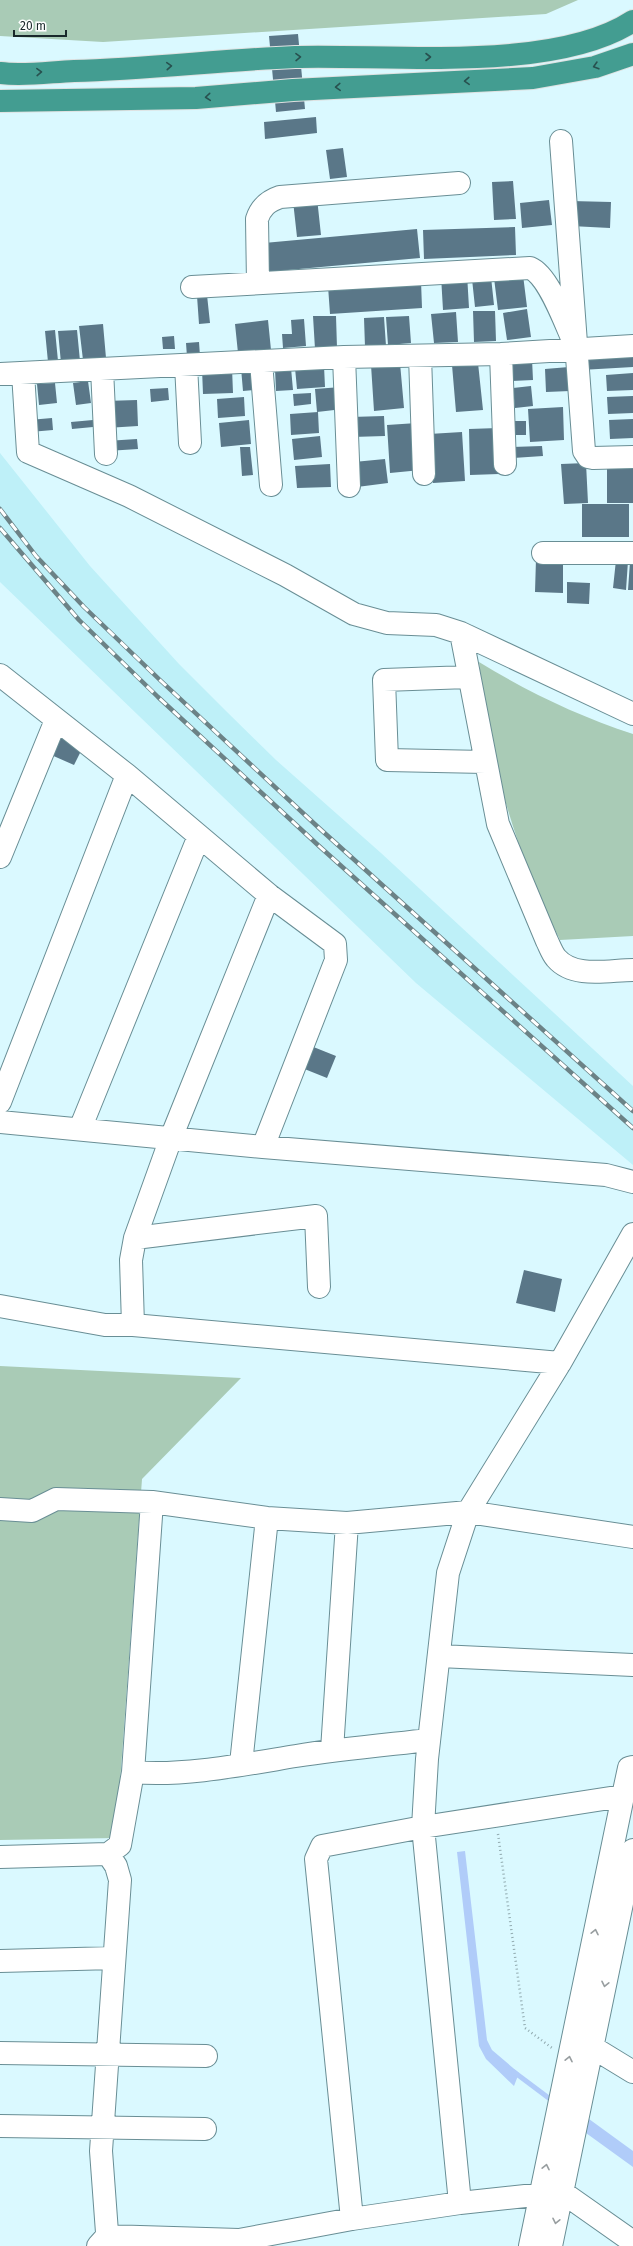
<svg xmlns="http://www.w3.org/2000/svg" width="633" height="2246" font-family="'Fira Sans',sans-serif">
  <rect width="100%" height="100%" fill="#daf9ff"/>
  <path fill="#bef0f8" d="M0 453 90 566 179 664 226 711 276 760 381 853 633 1086V1165L416 983 0 582Z"/>
  <path fill="#a9cbb6" d="M0 0H578L546 14 103 42 0 36Z
    M479 662C528 692 578 716 633 734V936L560 940C514 848 490 764 479 662Z
    M0 1366 241 1378 142 1479 116 1838 0 1840Z"/>
  <path fill="#b0ccf9" d="M465 1851 487 2040 492 2050 519 2073 514 2086 486 2059 479 2046 457 1852Z
    M589 2119 633 2151V2167L586 2133Z"/>
  <g fill="none" stroke-linecap="round" stroke-linejoin="round">
    <path stroke="#b0ccf9" stroke-width="5" d="M514 2072 554 2102"/>
  </g>
  <path fill="#5a7788" d="M298 34 305 109 276 112 269 36Z
    M316 117 317 133 265 139 264 122Z
    M343 148 347 177 330 179 326 150Z
    M513 181 516 219 494 220 492 182Z
    M317 198 321 235 297 237 293 201Z
    M549 200 552 225 522 228 520 203Z
    M571 201 611 202 610 228 571 226Z
    M515 227 516 255 424 259 423 230Z
    M417 229 420 258 266 272 264 243Z
    M467 274 469 308 443 310 441 276Z
    M523 275 527 307 498 310 494 278Z
    M491 277 494 305 475 307 472 279Z
    M421 281 422 308 330 314 328 286Z
    M207 295 210 323 199 324 197 296Z
    M527 309 531 337 507 340 503 313Z
    M473 311H495L496 341 474 342Z
    M456 312 458 342 434 343 431 314Z
    M313 316H336L337 348 315 349Z
    M409 316 411 343 388 345 386 317Z
    M384 317 386 346 365 347 364 318Z
    M304 319 306 346 283 348 282 334H292L291 320Z
    M268 320 271 350 238 353 235 324Z
    M103 324 106 358 83 360 79 326Z
    M55 330 58 361 48 362 45 331Z
    M77 330 80 361 61 363 58 331Z
    M174 336 175 349H163L162 337Z
    M199 342 200 356 187 357 186 343Z
    M633 354V367L581 370V357Z
    M511 359H532L533 380 512 381Z
    M400 363 404 408 374 411 371 365Z
    M478 363 483 410 456 412 452 365Z
    M324 366 325 387 297 389 295 368Z
    M569 367 570 391 546 392 545 369Z
    M232 368 233 393 203 394 202 369Z
    M241 368H252L254 390 243 391Z
    M291 368 293 390 276 391 275 369Z
    M633 373V390L607 391 606 375Z
    M88 381 91 403 76 405 73 383Z
    M55 383 57 403 39 405 37 384Z
    M531 386 533 406 515 408 513 388Z
    M341 387 343 409 317 412 315 389Z
    M168 388 169 400 151 402 150 389Z
    M311 393V404L294 406 293 394Z
    M633 396V413L608 414 607 397Z
    M244 397 245 416 218 418 217 399Z
    M137 400 138 426 106 428 105 401Z
    M563 407 564 440 530 442 528 409Z
    M318 412 319 433 291 435 290 414Z
    M384 416 385 436 352 437 351 417Z
    M52 418 53 430 30 432 29 420Z
    M633 419V438L610 439 609 420Z
    M93 420V427L72 429 71 422Z
    M249 420 251 444 221 447 219 423Z
    M510 421H526V435H510Z
    M417 423 421 470 390 473 387 425Z
    M498 428 499 474 470 475 469 429Z
    M462 432 465 481 433 483 429 434Z
    M320 436 322 457 294 460 292 439Z
    M137 439 138 449 107 451 106 441Z
    M542 446 543 456 513 458 512 447Z
    M240 447H250L253 475 242 476Z
    M385 459 388 483 357 487 354 462Z
    M586 463 588 503 564 504 561 464Z
    M330 464 331 487 297 488 295 466Z
    M607 466H633V503H607Z
    M582 504H629V537H582Z
    M536 559 563 560V593L535 592Z
    M616 560 628 561 626 590 613 588Z
    M630 562H633V590H628Z
    M567 582 590 583 589 604 567 603Z
    M60 727 85 743 74 765 49 754Z
    M306 1044 336 1056 327 1078 297 1066Z
    M524 1270 562 1279 555 1312 516 1303Z"/>
  <g fill="none" stroke-linecap="round" stroke-linejoin="round">
    <defs>
      <path id="minor" d="M561 141 584 451 588 457 593 458 633 457
        M258 283 257 219C261 207 268 201 280 197L459 183
        M192 287 530 268C550 276 567 329 577 349
        M501 354 505 464
        M420 356 424 474
        M344 357 349 486
        M261 362 271 485
        M186 365 190 443
        M102 369 106 454
        M23 373 28 452 129 496 285 575 354 614 387 623 436 625 461 633 633 714
        M0 374 344 357 501 354 633 346
        M543 553H633
        M461 633 498 824 547 941C550 947 552 953 556 958 574 979 609 970 633 970
        M0 675 127 775 269 895 335 944 336 960 263 1147
        M468 677 384 680 387 760 485 762
        M0 857 56 720
        M0 1102 127 775
        M0 1122 263 1147 606 1175 633 1182
        M80 1129 199 836
        M135 1238 316 1216 319 1287
        M0 1306 105 1325H133L560 1363
        M133 1325 131 1260 135 1238 171 1138 269 895
        M0 1509 32 1511 56 1499 152 1502 267 1518 347 1523 468 1512 633 1537
        M439 1656 633 1665
        M332 1750 347 1523
        M241 1764 267 1518
        M133 1772C182 1777 247 1764 296 1756 340 1749 385 1745 429 1740
        M0 1857 108 1854
        M0 1961 114 1958
        M592 2047 633 2072
        M0 2053 206 2056
        M0 2126 205 2129
        M460 2203 423 1827 427 1759 448 1573 468 1512 560 1363 633 1234
        M352 2219 316 1859 322 1846 423 1827 623 1796
        M98 2246 107 2236 239 2240 352 2219 460 2203 562 2192 633 2242
        M108 2246 101 2151 120 1880 116 1866 108 1854 120 1845 133 1772 152 1502
        M530 2246 623 1796 629 1768 633 1767
        M551 2246 633 1850"/>
      <path id="highway" d="M0 73C24 76 50 72 74 71 148 69 221 60 295 57 389 54 554 73 633 21
        M0 101 196 98 293 90 533 78 595 67 633 54"/>
    </defs>
    <use href="#minor" stroke="#698e95" stroke-width="24"/>
    <use href="#highway" stroke="#dfe1e1" stroke-width="24"/>
    <path stroke="#92abb0" stroke-width="2.5" stroke-dasharray="1 3" stroke-linecap="butt" d="M498 1834 525 2028 552 2048"/>
    <use href="#minor" stroke="#fff" stroke-width="22"/>
    <use href="#highway" stroke="#439d91" stroke-width="22"/>
    <defs>
      <path id="rail" d="M0 509 36 556 84 607 161 681 319 828 633 1111
        M0 528 79 620 158 697 319 846 633 1128"/>
    </defs>
    <use href="#rail" stroke="#6c8286" stroke-width="4.5"/>
    <use href="#rail" stroke="#fff" stroke-width="3" stroke-dasharray="9" stroke-linecap="butt"/>
  </g>
  <defs><path id="oneway-chevron" d="M-2-3.5L2.5 0L-2 3.5" fill="none" stroke-width="1.6" stroke-linecap="round" stroke-linejoin="round"/></defs>
  <g stroke="#28514f">
    <use href="#oneway-chevron" transform="translate(298 57) rotate(-1)"/>
    <use href="#oneway-chevron" transform="translate(428 57)"/>
    <use href="#oneway-chevron" transform="translate(169 66) rotate(-4)"/>
    <use href="#oneway-chevron" transform="translate(596 66) rotate(164)"/>
    <use href="#oneway-chevron" transform="translate(39 72) rotate(-2)"/>
    <use href="#oneway-chevron" transform="translate(467 81) rotate(177)"/>
    <use href="#oneway-chevron" transform="translate(338 87) rotate(177)"/>
    <use href="#oneway-chevron" transform="translate(208 97) rotate(175)"/>
  </g>
  <g stroke="#989ea0">
    <use href="#oneway-chevron" transform="translate(595 1932) rotate(-78)"/>
    <use href="#oneway-chevron" transform="translate(605 1984) rotate(102)"/>
    <use href="#oneway-chevron" transform="translate(569 2059) rotate(-78)"/>
    <use href="#oneway-chevron" transform="translate(546 2167) rotate(-78)"/>
    <use href="#oneway-chevron" transform="translate(556 2221) rotate(102)"/>
  </g>
  <path d="M14 30v6h52v-6" fill="none" stroke="#19282b" stroke-width="2"/>
  <text x="20" y="30" font-size="12" fill="#19282b" stroke="#ffffff" stroke-width="3" paint-order="stroke">20 m</text>
</svg>
